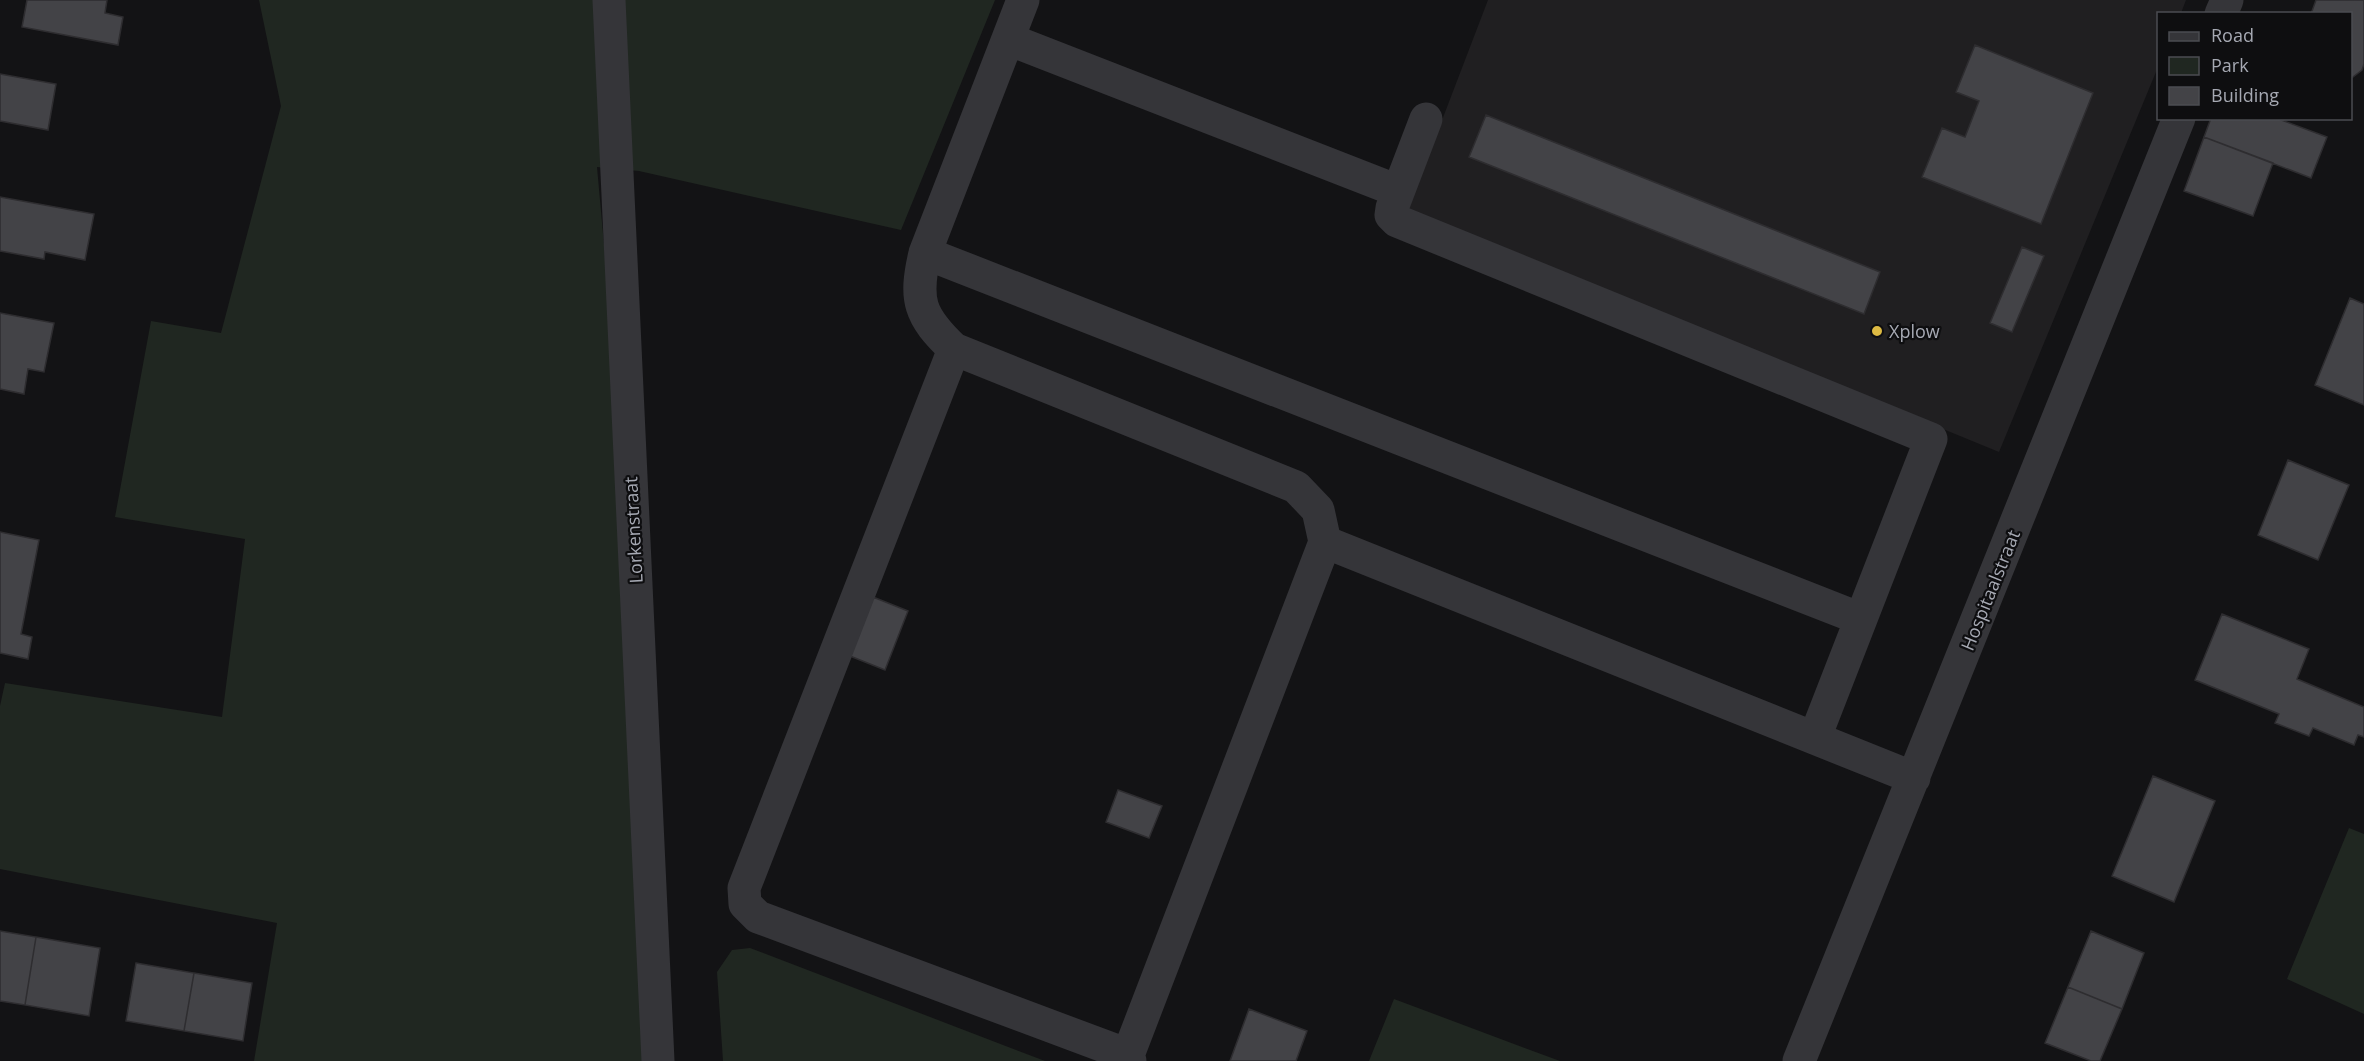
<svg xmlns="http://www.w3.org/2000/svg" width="2364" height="1061" font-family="'Open Sans',sans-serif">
  <rect width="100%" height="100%" fill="#131315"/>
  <path fill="#201f21" d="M1488 0H2186L2181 13 2158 14V67L1999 452 1408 209Z"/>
  <path fill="#202721" d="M259 0H995L901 230 639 171 597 167 618 400 644 1061H254L277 923 0 869V706L5 683 222 717 245 539 115 517 151 321 221 333 281 106Z
    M2349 828 2364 834V1014L2287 979Z
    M750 948 1045 1061H723L717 972 732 950Z
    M1394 999 1541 1054 1560 1061H1369Z"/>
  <path fill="#434347" stroke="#2e2d30" stroke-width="1.5" d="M27 0H107L105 13 123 17 118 45 22 27Z
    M2316 0H2364V64L2362 70 2353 77 2350 76V14H2311Z
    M1975 45 2093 93 2041 224 1922 177 1942 128 1965 137 1979 101 1956 92Z
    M0 74 56 84 48 130 0 121Z
    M1486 115 1880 272 1864 314 1469 157Z
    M2211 118H2276L2327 137 2311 178 2204 137Z
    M2204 137 2273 163 2253 216 2184 191Z
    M0 197 94 214 85 260 45 252 44 259 0 251Z
    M2022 247 2044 256 2012 332 1990 323Z
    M2350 298 2364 304V405L2315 385Z
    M0 313 54 323 44 372 28 369 24 394 0 389Z
    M2288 460 2349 485 2318 560 2258 535Z
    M0 532 39 540 21 634 32 637 28 659 0 653Z
    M873 597 908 611 885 670 850 656Z
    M2222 614 2309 649 2297 679 2364 707V737L2358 735 2354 745 2313 728 2309 736 2275 723 2279 714 2195 680Z
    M2153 776 2215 801 2174 902 2112 876Z
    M1118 790 1162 806 1149 838 1106 822Z
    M0 931 36 937 25 1005 0 1001Z
    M2091 931 2144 953 2122 1009 2068 987Z
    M36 937 100 948 89 1016 25 1005Z
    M136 963 194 973 184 1031 126 1021Z
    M194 973 252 983 243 1041 184 1031Z
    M2068 987 2122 1009 2100 1061H2091L2045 1043Z
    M1249 1009 1307 1031 1296 1061H1230Z"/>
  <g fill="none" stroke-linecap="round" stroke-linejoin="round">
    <path stroke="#353539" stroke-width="33" d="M609 0 658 1061
      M1023 0 925 253C914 300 919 316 954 349L1296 487 1318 510 1325 542 1128 1055
      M2221 14 2227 0
      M1008 39 1398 191
      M1426 119 1392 208 1391 215 1397 221 1931 439 1815 737
      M925 253 1861 619
      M954 349 744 888 745 904 758 917 1128 1055 1130 1061
      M1325 542 1914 778
      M1799 1061 2179 118"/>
  </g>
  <circle fill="#ddba43" stroke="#0e0e10" stroke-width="2" cx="1877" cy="331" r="6"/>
  <g text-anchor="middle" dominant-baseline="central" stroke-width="4.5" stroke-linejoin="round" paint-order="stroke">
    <g font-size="18" fill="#a6a9b3" stroke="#0e0e10" text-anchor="start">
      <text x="1889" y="331">Xplow</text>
    </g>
    <g font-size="18" fill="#a6a9b3" stroke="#0e0e10">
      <text transform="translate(633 530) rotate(-93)">Lorkenstraat</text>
      <text transform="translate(1990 590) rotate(-68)">Hospitaalstraat</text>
    </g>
  </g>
  <rect x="2157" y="12" width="195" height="108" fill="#0e0e10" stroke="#4b4c51" stroke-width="1.5"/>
  <rect x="2169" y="32" width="30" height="9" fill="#353539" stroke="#4b4c51" stroke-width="1.5"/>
  <text x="2211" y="42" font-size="18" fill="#a6a9b3">Road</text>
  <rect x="2169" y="57" width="30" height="18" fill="#202721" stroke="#4b4c51" stroke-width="1.5"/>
  <text x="2211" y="72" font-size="18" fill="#a6a9b3">Park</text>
  <rect x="2169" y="87" width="30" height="18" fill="#434347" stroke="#4b4c51" stroke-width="1.5"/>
  <text x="2211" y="102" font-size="18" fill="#a6a9b3">Building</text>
</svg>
